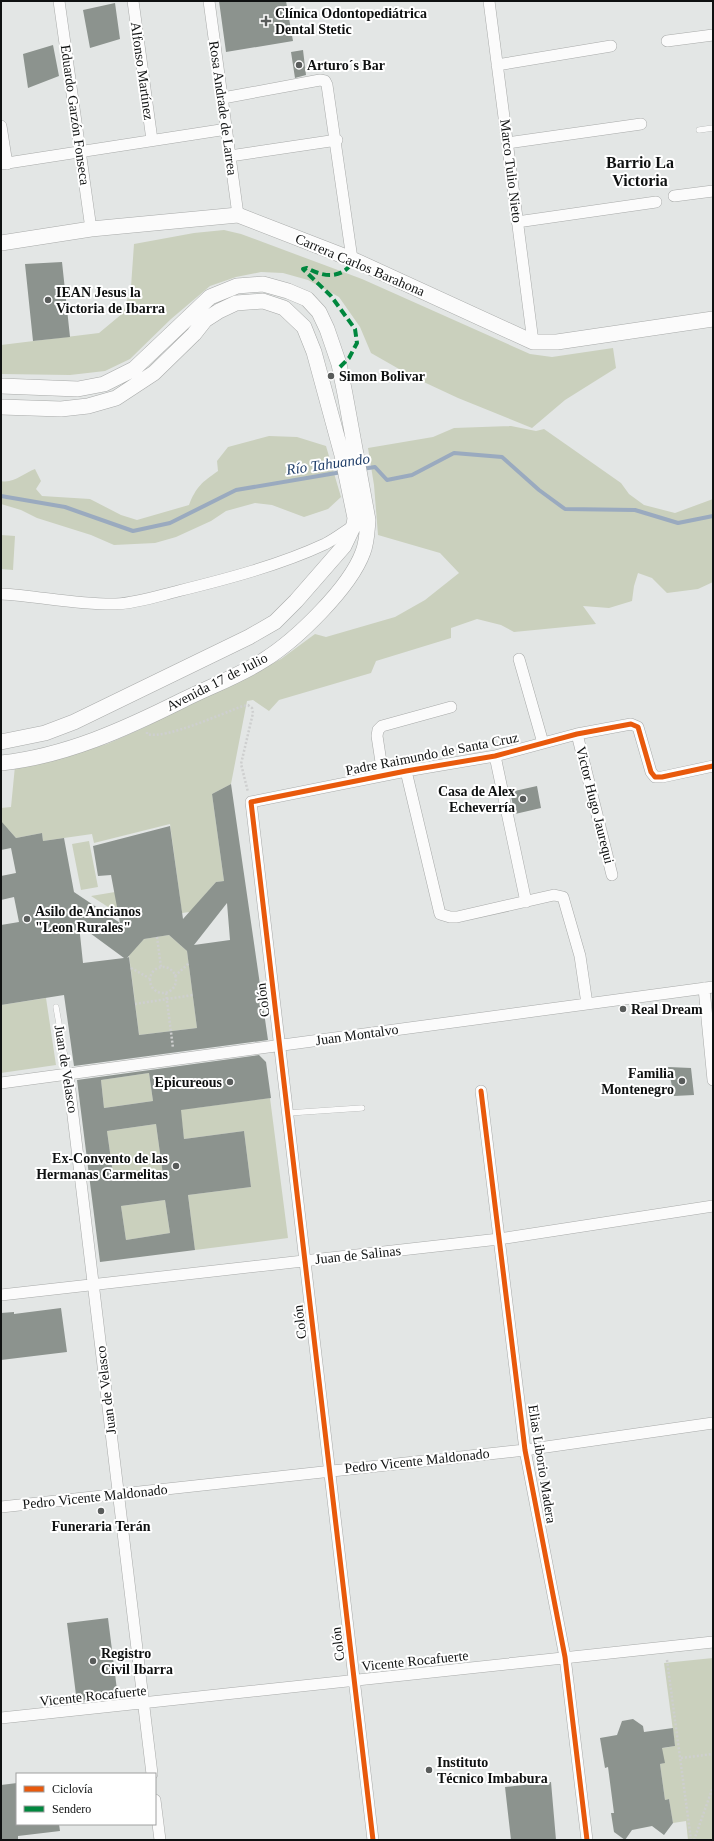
<svg xmlns="http://www.w3.org/2000/svg" width="714" height="1841" font-family="'Times New Roman',serif">
  <rect width="100%" height="100%" fill="#e3e6e5"/>
  <path fill="#cad0bd" d="M224 230 241 234 362 279 530 354 552 357 613 348 616 368 565 400 532 428 458 398 413 377 371 353 360 327 339 297 308 280 283 273 261 272 236 277 210 286 171 319 130 359 105 371 70 375 1 374V345L99 333 123 313 131 287 134 244 194 233Z
    M511 426 536 431 544 429 621 483 629 494 644 505 675 513 713 499V582L698 589 667 593 652 578 638 573 634 586 632 601 609 608 583 606 596 624 514 632 501 625 477 619 451 628V638L376 661 371 673 279 700 269 711 253 700 247 701 231 784 212 794 224 881 216 882 190 912 182 913 170 824 94 843 92 834 43 841 42 833 16 838 8 829 1 830V808L11 807 15 766 60 758 107 744 141 729 281 659 315 634 326 637 395 617 425 600 459 573 440 553 378 535 374 485 368 448 433 437 454 428Z
    M269 436 297 437 326 446 341 497 328 509 304 517 272 505 255 503 226 511 211 521 176 537 155 543 114 545 91 535 37 518 21 510 1 504V481C13 484 24 473 35 469L41 481 36 489 42 496 90 499 121 515 137 520 189 505C196 487 202 482 218 471L217 461 228 447Z
    M1 535 15 536 13 570 1 569Z
    M89 841 98 887 81 890 72 844Z
    M115 892 119 914 91 896Z
    M169 935 187 951 197 1028 139 1035 129 955 144 939Z
    M46 998 56 1065 1 1073V1005Z
    M149 1073 153 1101 104 1108 101 1080Z
    M178 1091 195 1108 270 1098 288 1238 195 1250 188 1195 251 1187 244 1131 184 1139Z
    M156 1124 163 1175 114 1181 107 1131Z
    M165 1200 170 1233 126 1240 121 1206Z
    M713 1658V1840H688L686 1821 673 1823 669 1799 665 1800 660 1764 664 1763 658 1749 675 1746 664 1663Z"/>
  <g fill="none" stroke-linecap="round" stroke-linejoin="round">
    <path stroke="#9aaabf" stroke-width="4" d="M362 469 375 467 387 480 412 475 454 453 502 457 539 490 565 509 635 510 678 523 713 516
      M1 496 65 507 133 531 170 523 236 490 342 472"/>
  </g>
  <path fill="#8c938e" fill-rule="evenodd" d="M219 1H286L293 41 226 52Z
    M115 3 120 39 90 48 83 10Z
    M53 45 59 76 28 88 23 54Z
    M303 50 306 75 295 78 291 52Z
    M62 262 70 337 33 341 25 264Z
    M231 784 268 1040 74 1066 64 995 1 1005V925L19 922 14 897 1 900V876L16 873 11 848 1 850V821L16 838 42 833 43 841 64 838 74 892 120 923 111 875 98 876 93 846 170 826 183 919 216 882 224 881 212 794ZM227 903 230 940 194 945ZM79 925 124 958 83 963ZM169 935 187 951 197 1028 139 1035 129 957 127 958 144 939Z
    M537 786 541 808 515 814 510 792Z
    M259 1055 266 1062 271 1098 181 1110 184 1139 244 1131 251 1187 188 1195 195 1250 100 1262 77 1080ZM149 1073 153 1101 104 1108 101 1080ZM156 1124 163 1175 114 1181 107 1131ZM165 1200 170 1233 126 1240 121 1206Z
    M668 1067 691 1068 694 1095 674 1096Z
    M61 1308 67 1352 1 1360V1313L14 1312V1314Z
    M108 1618 118 1698 77 1703 67 1623Z
    M633 1719 643 1726 644 1732 673 1728 675 1746 662 1748 665 1763 660 1764 665 1800 669 1799 673 1823 664 1835 652 1826 632 1830 625 1840 614 1832 611 1813H614L608 1767 605 1768 600 1738 617 1735 622 1721Z
    M551 1782 556 1840H511L505 1787Z
    M17 1783V1824H59L60 1831 18 1836V1840H1V1785Z"/>
  <g fill="none" stroke-linecap="round" stroke-linejoin="round">
    <defs>
      <path id="lane" d="M699 130 713 128
        M56 1007 68 1074
        M288 1113 362 1108"/>
      <path id="street" d="M59 1 91 229
        M133 1 152 140
        M209 1 238 215
        M489 1 533 342
        M667 41 713 35
        M497 65 611 46
        M223 98 320 80 325 81 327 85 352 259
        M1 126 7 164
        M507 143 641 124
        M230 156 337 140
        M1 164 227 129
        M674 196 713 191
        M517 222 656 202
        M1 594C39 596 77 605 116 604 137 603 158 596 178 591 227 579 280 565 325 544 335 539 344 532 353 526
        M519 659 543 743
        M577 734 612 875
        M495 756 526 902
        M406 771 440 914 450 917H457L554 895 563 897 580 956 587 1004
        M383 775 377 736 378 730 382 726 451 707
        M704 988 713 1080
        M68 1074 152 1774
        M1 1083 713 987
        M481 1091 525 1450 565 1657 587 1840
        M1 1295 499 1239 713 1206
        M1 1507 525 1450 713 1423
        M1 1718 713 1642
        M155 1800 160 1840
        M373 1840 251 802 406 771 495 756 577 734 631 724 638 727 651 772 655 777H662L713 766"/>
      <path id="secondary" d="M1 243 91 229 238 215 354 260 533 342H557L713 319
        M1 386 78 389 104 384 134 369 210 297 237 286 263 284 288 291 307 299 319 312 327 329 339 364 345 394 368 520C367 531 367 542 363 552 350 588 296 640 264 660 239 676 209 687 183 700 125 729 66 756 1 763
        M1 407 61 409 88 406 116 398 154 373 194 334 205 320 219 311 236 303 263 301 284 308 304 327 314 352 342 455 355 518 354 525 344 546 296 601 275 622 249 637 74 722 45 733 1 742"/>
    </defs>
    <use href="#lane" stroke="#a8aaa9" stroke-width="6"/>
    <use href="#street" stroke="#a8aaa9" stroke-width="12"/>
    <use href="#secondary" stroke="#a8aaa9" stroke-width="16"/>
    <path stroke="#cecfcf" stroke-width="2.5" stroke-dasharray="2 2" stroke-linecap="butt" d="M147 732V734C165 740 223 713 243 706L248 705 252 708 253 713 241 764 248 792
      M157 937 161 967
      M150 980a13 13 0 1 1 26 0a13 13 0 1 1-26 0Z
      M131 968 149 978
      M175 976 189 963
      M166 993 173 1048
      M135 1004 193 995
      M667 1660 691 1840
      M681 1758 713 1754
      M694 1840 713 1787"/>
    <use href="#lane" stroke="#fbfbfb" stroke-width="5.5"/>
    <use href="#street" stroke="#fbfbfb" stroke-width="11"/>
    <use href="#secondary" stroke="#fbfbfb" stroke-width="15"/>
    <path stroke="#00873e" stroke-width="4" stroke-dasharray="8 4" stroke-linecap="butt" d="M340 367 349 358 357 343 355 329 331 296 303 269 307 268C325 278 343 279 354 260"/>
    <defs>
      <path id="cycleway" d="M481 1091 525 1450 565 1657 587 1840
        M373 1840 251 802 406 771 495 756 577 734 631 724 638 727 651 772 655 777H662L713 766"/>
    </defs>
    <use href="#cycleway" stroke="#fff" stroke-width="8"/>
    <use href="#cycleway" stroke="#e8590c" stroke-width="5"/>
  </g>
  <g fill="#595c5b" stroke="#fff" stroke-width="1.5">
    <path d="M264 15h4v4h4v4h-4v4h-4v-4h-4v-4h4z"/>
    <circle cx="299" cy="65" r="4"/>
    <circle cx="48" cy="300" r="4"/>
    <circle cx="331" cy="376" r="4"/>
    <circle cx="523" cy="799" r="4"/>
    <circle cx="27" cy="919" r="4"/>
    <circle cx="623" cy="1009" r="4"/>
    <circle cx="682" cy="1081" r="4"/>
    <circle cx="230" cy="1082" r="4"/>
    <circle cx="176" cy="1166" r="4"/>
    <circle cx="101" cy="1511" r="4"/>
    <circle cx="93" cy="1661" r="4"/>
    <circle cx="429" cy="1770" r="4"/>
  </g>
  <g text-anchor="middle" dominant-baseline="central" stroke-width="4" stroke-linejoin="round" paint-order="stroke">
    <g font-size="14" font-weight="bold" fill="#0f1111" stroke="#fff" text-anchor="start">
      <text x="275" y="13">Clínica Odontopediátrica<tspan x="275" dy="16">Dental Stetic</tspan></text>
      <text x="307" y="65">Arturo´s Bar</text>
      <text x="56" y="292">IEAN Jesus la<tspan x="56" dy="16">Victoria de Ibarra</tspan></text>
      <text x="339" y="376">Simon Bolivar</text>
      <text x="515" y="791" text-anchor="end">Casa de Alex<tspan x="515" dy="16">Echeverría</tspan></text>
      <text x="35" y="911">Asilo de Ancianos<tspan x="35" dy="16">"Leon Rurales"</tspan></text>
      <text x="631" y="1009">Real Dream</text>
      <text x="674" y="1073" text-anchor="end">Familia<tspan x="674" dy="16">Montenegro</tspan></text>
      <text x="222" y="1082" text-anchor="end">Epicureous</text>
      <text x="168" y="1158" text-anchor="end">Ex-Convento de las<tspan x="168" dy="16">Hermanas Carmelitas</tspan></text>
      <text x="101" y="1526" text-anchor="middle">Funeraria Terán</text>
      <text x="101" y="1653">Registro<tspan x="101" dy="16">Civil Ibarra</tspan></text>
      <text x="437" y="1762">Instituto<tspan x="437" dy="16">Técnico Imbabura</tspan></text>
    </g>
    <g font-size="14" fill="#0f1111" stroke="#fff">
      <text transform="translate(142 71) rotate(82)">Alfonso Martínez</text>
      <text transform="translate(223 108) rotate(82)">Rosa Andrade de Larrea</text>
      <text transform="translate(75 115) rotate(82)">Eduardo Garzón Fonseca</text>
      <text transform="translate(511 171) rotate(83)">Marco Tulio Nieto</text>
      <text transform="translate(360 265) rotate(23)">Carrera Carlos Barahona</text>
      <text transform="translate(217 682) rotate(-27)">Avenida 17 de Julio</text>
      <text transform="translate(432 754) rotate(-11)">Padre Raimundo de Santa Cruz</text>
      <text transform="translate(595 805) rotate(76)">Victor Hugo Jaurequi</text>
      <text transform="translate(263 1000) rotate(-97)">Colón</text>
      <text transform="translate(357 1035) rotate(-8)">Juan Montalvo</text>
      <text transform="translate(66 1069) rotate(81)">Juan de Velasco</text>
      <text transform="translate(358 1255) rotate(-6)">Juan de Salinas</text>
      <text transform="translate(300 1322) rotate(-97)">Colón</text>
      <text transform="translate(106 1390) rotate(-97)">Juan de Velasco</text>
      <text transform="translate(417 1461) rotate(-6)">Pedro Vicente Maldonado</text>
      <text transform="translate(542 1464) rotate(81)">Elias Liborio Madera</text>
      <text transform="translate(95 1497) rotate(-6)">Pedro Vicente Maldonado</text>
      <text transform="translate(338 1644) rotate(-97)">Colón</text>
      <text transform="translate(415 1661) rotate(-6)">Vicente Rocafuerte</text>
      <text transform="translate(93 1696) rotate(-6)">Vicente Rocafuerte</text>
    </g>
    <g font-size="15" font-style="italic" fill="#213f6a" stroke="#fff">
      <text transform="translate(328 464) rotate(-8)">Río Tahuando</text>
    </g>
    <g font-size="16" font-weight="bold" fill="#0f1111" stroke="#fff">
      <text x="640" y="162">Barrio La<tspan x="640" dy="18">Victoria</tspan></text>
    </g>
  </g>
  <rect width="714" height="1841" fill="none" stroke="#0f1111" stroke-width="4"/>
  <rect x="16" y="1773" width="140" height="52" fill="#ffffff" stroke="#9fa0a0"/>
  <rect x="24" y="1786" width="20" height="6" fill="#e8590c" stroke="#9fa0a0"/>
  <text x="52" y="1793" font-size="12" fill="#0f1111">Ciclovía</text>
  <rect x="24" y="1806" width="20" height="6" fill="#00873e" stroke="#9fa0a0"/>
  <text x="52" y="1813" font-size="12" fill="#0f1111">Sendero</text>
</svg>
